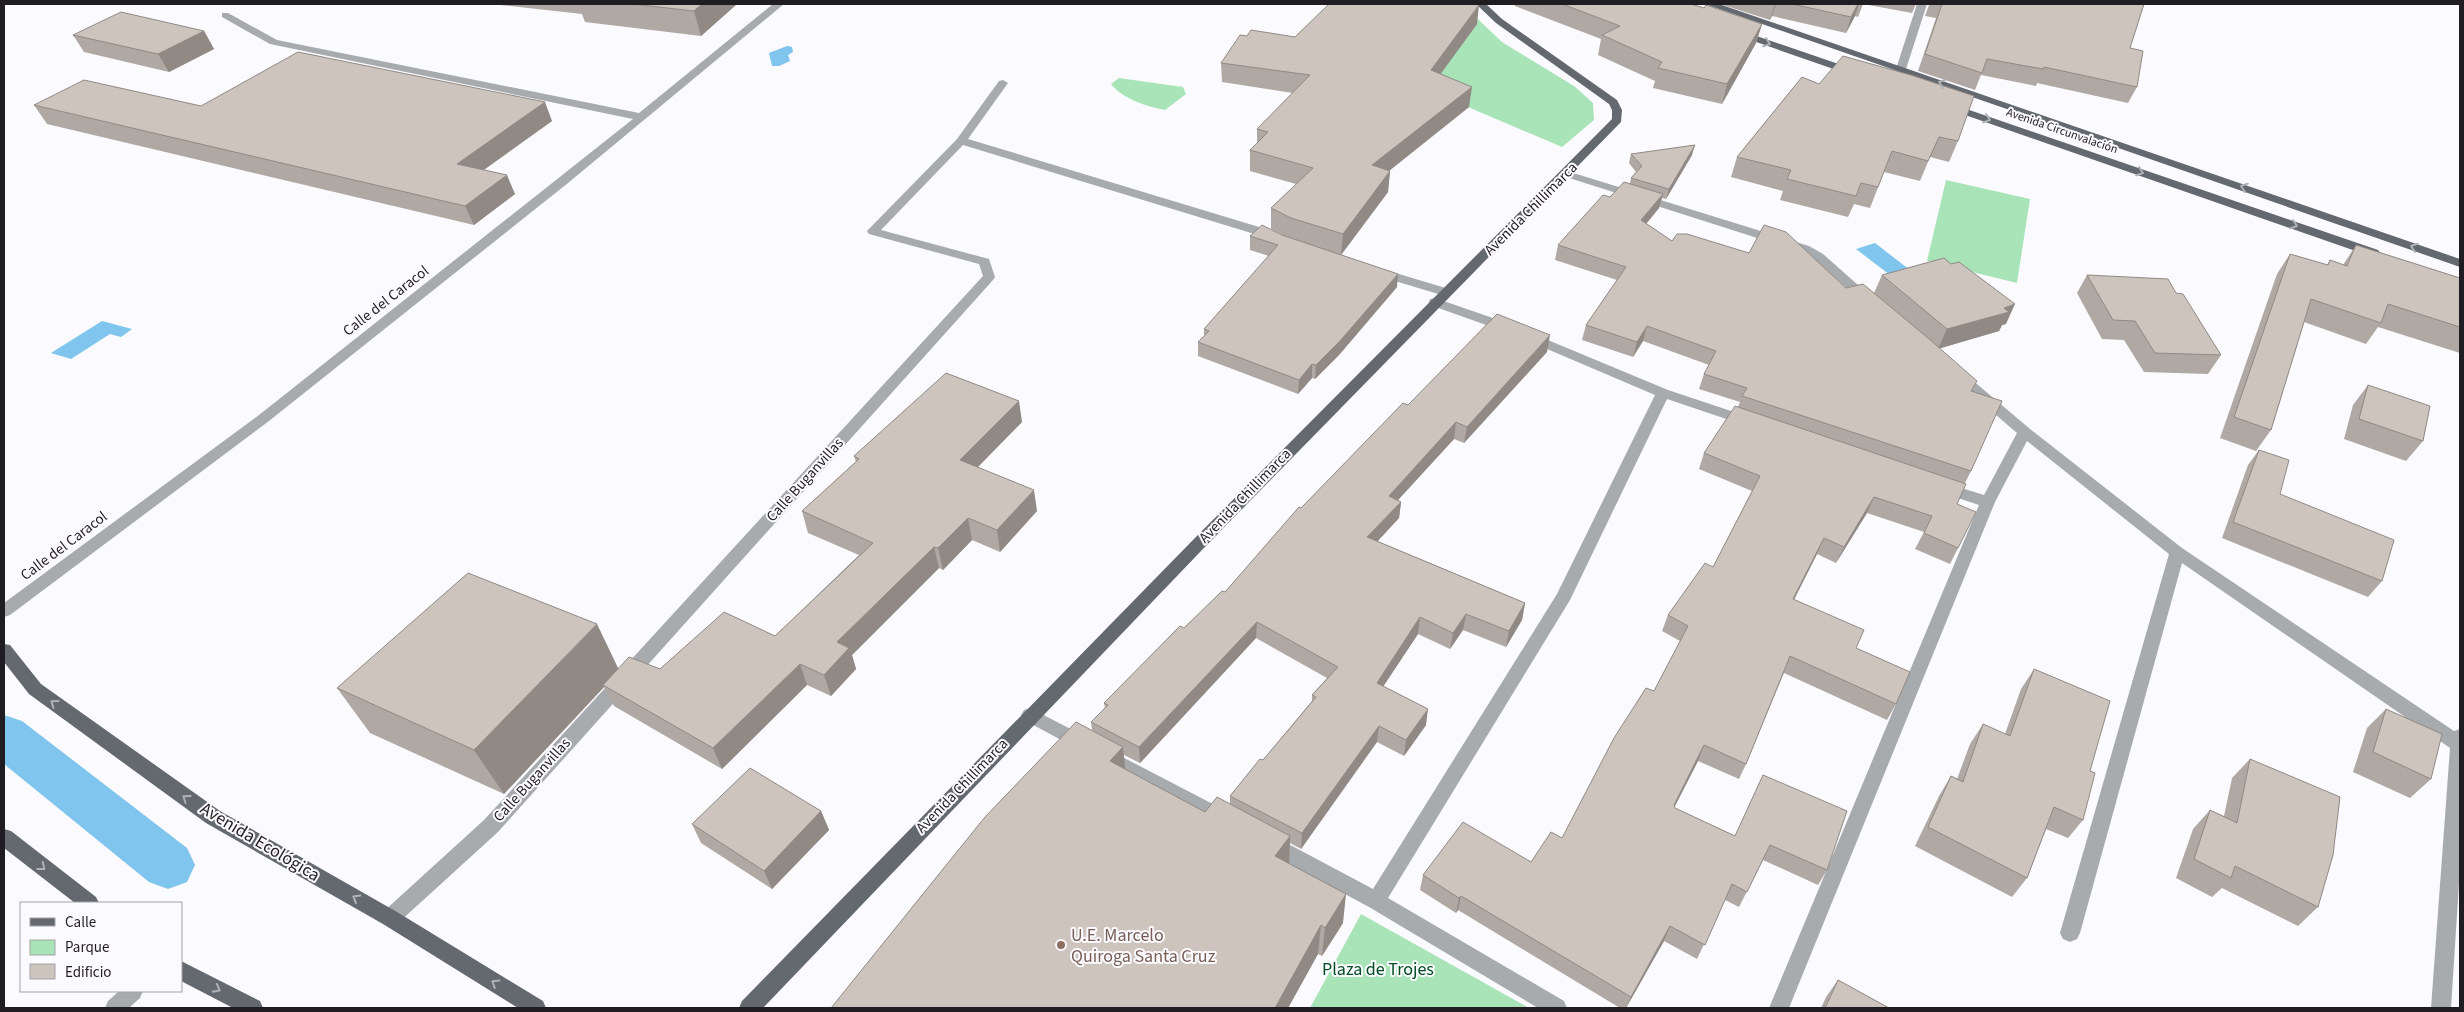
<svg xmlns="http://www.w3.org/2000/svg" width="2464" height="1012" font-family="'Source Sans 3',sans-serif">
  <rect width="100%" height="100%" fill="#fbfafe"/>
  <path fill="#a8e4b7" d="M1462 4 1502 42 1574 86 1593 103 1594 120 1562 147 1428 90Z
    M1119 78 1183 87 1186 94 1165 110C1148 107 1121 98 1111 84Z
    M1946 180 2030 199 2017 283 1927 261Z
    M1361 914 1529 1008H1310Z"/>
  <path fill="#7fc5ed" d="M787 46 792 47 793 52 788 55 790 61 779 66H772L769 53Z
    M1875 243 1910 270 1890 275 1856 249Z
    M102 321 132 329 121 337 110 334 71 359 51 353Z"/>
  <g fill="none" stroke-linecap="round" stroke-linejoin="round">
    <path fill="#7fc5ed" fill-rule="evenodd" d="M4 715 22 721 187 848 195 865 187 882 168 889 149 882 4 764Z"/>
    <path fill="#a7abae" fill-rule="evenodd" d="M773 4H784L568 183 269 421 10 615 4 617V603L259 415 633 119 270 44 222 17V13H228L277 40 639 113Z
      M1917 4H1927L1906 69 1901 72 1897 71 1896 69Z
      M1003 80 1008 83 968 139 1269 230 1281 238 1275 242 1261 236 963 145 881 230 989 259 995 277 993 280 498 832 397 924 390 927 383 924 380 918 383 912 484 820 983 276 979 264 869 234 867 231 957 139 999 81Z
      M1567 171 1809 246 1823 254 1875 300 1869 304 1864 303 1815 260 1801 252 1563 176V172Z
      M1379 268 1449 289 1451 292 1445 296 1375 275 1373 272 1375 269Z
      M1435 298 1513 325 1515 328 1513 331H1503L1430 305 1429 302 1430 299Z
      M1531 333 1668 390 1752 418 1754 421 1747 426 1667 399 1570 600 1388 898 1564 1001 1567 1008H1538L1369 907 1265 851 1263 845 1265 839 1272 837 1279 839 1373 889 1557 594 1655 395 1526 340 1524 337Z
      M1959 372 1964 373 2030 429 2182 548 2454 731 2460 729V868L2451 1008H2431L2450 748 2182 563 2080 933 2077 939 2070 942 2063 939 2060 933 2169 554 2027 441 1995 502 1789 1008H1769L1979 505 1937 491 1935 487 1937 483 1942 482 1984 495 2017 433 1954 379 1952 376Z
      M1030 708 1088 738 1091 743 1088 748 1082 750 1076 748 1024 720 1021 715 1024 710Z
      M1107 749 1232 814 1234 820 1232 826 1225 828 1218 826 1101 761 1098 756 1101 751Z
      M119 991H143L140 998 129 1008H105L108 1001Z"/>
    <path fill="#63696f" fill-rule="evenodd" d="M1476 4H1486L1502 19 1617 100 1622 110 1621 122 1201 551 763 1008H739L742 1001 1190 543 1612 119V110L1609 104 1496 23Z
      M1705 4H1719L2460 259V267Z
      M1739 30 1856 70 1857 72 1852 75 1848 74 1736 35V31Z
      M1949 103 2378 250 2380 253 2374 257 2370 256 1945 108V104Z
      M4 644 10 645 41 684 220 811 397 912 543 1001 546 1008H518L383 924 206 823 29 694 4 662Z
      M4 829 11 831 96 897 99 903H75L4 848Z
      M181 961 260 1001 263 1008H233L181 981Z"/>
  </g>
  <path fill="#b0a9a3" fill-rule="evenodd" d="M491 4H737L701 36 585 22 582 14Z
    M1514 4H1691L1704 8 1762 24 1756 43 1722 104 1653 88 1655 81 1598 55 1601 39 1515 6Z
    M1720 4H1916L1912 13 1863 4 1858 17 1855 16 1846 33 1772 16 1770 20Z
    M1928 4H2144L2130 48 2137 87 2128 103 2037 83 2036 86 1981 75 1975 90 1918 71 1936 18 1925 16 1929 5Z
    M1477 24 1440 74 1469 107 1389 171H1390L1388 192 1341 255 1397 287 1339 355 1315 379 1312 378 1298 394 1198 356V342L1204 336V329L1269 256 1250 250V236L1282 235 1285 236 1271 229V208L1296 184 1250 171V150L1257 144V129L1293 93 1222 82 1221 63 1247 36 1295 37Z
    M204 31 214 49 169 72 84 52 73 35Z
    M1802 77 1958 141 1949 162 1930 157 1920 181 1884 172 1870 208 1854 204 1848 217 1780 200 1783 191 1731 177 1737 157Z
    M34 105 201 106 552 121 484 170 515 194 474 225 47 124Z
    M1631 154 1692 155 1666 199 1662 198 1659 208 1646 224 1672 241 1846 288 1874 293 1882 275 2006 324 2002 325 1999 331 1940 348 1972 391 1971 471 1965 483 1957 504 1958 548 1950 564 1915 549 1924 532 1867 513 1836 563 1817 554 1794 600 1856 648 1896 704 1887 720 1784 673 1746 764 1739 779 1698 761 1674 807 1675 808 1735 836 1763 775 1827 870 1818 885 1763 860 1739 907 1725 900 1697 959 1664 941 1626 1008H1620L1458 910 1456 913 1420 890 1423 875 1531 862 1562 838 1654 691 1680 641 1662 631 1668 615 1713 567 1752 491 1699 469 1704 453 1738 407 1740 402 1699 389 1704 374 1709 365 1643 341 1633 357 1582 340 1586 325 1617 280 1555 260 1558 245 1610 197 1630 183 1631 178 1636 172 1629 163Z
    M2356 245 2460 278V353L2378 327 2366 344 2304 322 2271 430 2256 451 2220 438 2277 274 2290 254 2327 265 2330 260 2343 265Z
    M2087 275 2176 293 2221 355 2208 374 2144 372 2124 340 2102 339 2077 293Z
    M1547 352 1464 443 1454 439 1398 500 1401 502 1399 518 1377 541 1525 603 1522 620 1506 647 1463 630 1450 649 1418 634 1383 686 1426 725 1404 756 1377 742 1301 849 1290 843 1289 863 1343 923 1322 956 1318 954 1288 1008 1092 730 1091 722 1105 708 1104 703 1184 628 1225 592 1301 508 1408 405ZM1256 638 1327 678 1312 695V701L1263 760 1230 796V804L1205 812 1125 769 1124 755 1140 763Z
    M2368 385 2423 441 2406 461 2344 439 2353 405Z
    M1022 422 978 467 1037 511 1000 552 972 540 943 570 939 568 852 655 856 669 831 696 807 685 722 769 614 706 604 687 504 794 370 733 337 688 618 668 660 669 775 636 859 555 808 533 802 511 856 462 854 456Z
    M2259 450 2280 494 2382 581 2368 597 2222 538 2248 465Z
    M2034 669 2090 771 2083 820 2068 838 2046 829 2027 878 2012 897 1915 846 1939 796 1951 776 1957 779 1970 744 1983 724 2005 734 2021 689Z
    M2386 709 2431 779 2410 798 2353 772 2367 728Z
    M2250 759 2318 907 2298 926 2222 888 2212 897 2176 878 2193 829 2210 810 2224 816 2232 778Z
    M821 811 829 830 772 889 701 843 692 824Z
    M1838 980 1889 1008H1821L1826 997Z"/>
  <path fill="#908984" d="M702 4H737L701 36 694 11Z
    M1775 4H1776L1772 16 1770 20Z
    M1858 4H1859L1855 16 1846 33 1851 17Z
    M1479 5 1477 24 1429 90 1431 70Z
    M1762 24 1756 43 1722 104 1727 84Z
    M204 31 214 49 169 72 158 54Z
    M1472 87 1469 107 1370 186 1372 165Z
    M545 102 552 121 465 183 457 164Z
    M1695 145 1692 155 1666 199 1669 189Z
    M1390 171 1388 192 1341 255 1343 234Z
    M507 175 515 194 474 225 465 206Z
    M1663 194 1659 208 1637 235 1641 220Z
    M1398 274 1397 287 1339 355 1315 379 1316 365Z
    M2015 304 2006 324 2002 325 1999 331 1938 349 1947 329 2004 308Z
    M1647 326 1643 341 1633 357 1637 342Z
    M1550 335 1547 352 1464 443 1467 427Z
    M1312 364V378L1298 394 1299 380Z
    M1019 401 1022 422 964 481 960 460Z
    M1456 422 1454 439 1387 512 1389 496Z
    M1034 490 1037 511 1000 552 997 530Z
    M1874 497 1867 513 1836 563 1844 547Z
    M1401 502 1399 518 1366 554 1367 537Z
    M968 518 972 540 943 570 938 548Z
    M1824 538 1817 554 1786 615 1793 599Z
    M934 547 939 568 852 655 856 669 831 696 824 675 837 642Z
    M1525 603 1522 620 1506 647 1509 631Z
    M1466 614 1463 630 1450 649 1453 633Z
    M1420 617 1418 634 1375 699 1377 683Z
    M1257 622 1256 638 1140 763 1139 747Z
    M597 624 619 670 603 685 604 687 504 794 474 750Z
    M800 664 807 685 722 769 713 748Z
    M1428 709 1426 725 1404 756 1406 740Z
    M1379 726 1377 742 1301 849 1302 833Z
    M1704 745 1698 761 1668 820 1674 805Z
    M1123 747 1126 778 1110 761Z
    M821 811 829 830 772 889 764 871Z
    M1290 836 1289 866 1275 856Z
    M1346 894 1343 923 1322 956 1325 928Z
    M1461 896 1458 910 1456 913 1459 898Z
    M1321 925 1318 954 1288 1008H1275Z
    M1670 926 1664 941 1626 1008 1631 997Z"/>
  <path fill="#cdc4bd" stroke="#908984" d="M632 4H702L694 11Z
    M1329 4H1472L1479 5 1431 70 1472 87 1372 165 1390 171 1343 234 1291 218 1271 208 1313 168 1250 150 1268 132 1257 129 1310 75 1221 63 1240 35 1247 36 1251 30 1295 37Z
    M1562 4H1691L1704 8 1706 5 1762 24 1727 84 1658 68 1662 62 1602 35 1620 26Z
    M1792 4H1858L1851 17Z
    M1942 4H2144L2130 48 2143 51 2137 87 2044 67 2043 69 1987 59 1982 73 1925 54Z
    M121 12 204 31 158 54 73 35Z
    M298 52 545 102 457 164 507 175 465 206 34 105 84 80 201 106Z
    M1843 56 1914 76 1974 96 1958 141 1939 137 1928 161 1892 151 1878 187 1861 183 1856 196 1787 179 1791 170 1737 157 1802 77 1819 84Z
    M1695 145 1669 189 1631 178 1642 166 1631 154Z
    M1624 182 1663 194 1641 220 1672 241 1677 234H1687L1749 253 1764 225 1786 232 1846 288 1863 284 1928 338 1977 381 1971 391 2002 401 1971 471 1742 396 1747 388 1704 374 1716 351 1647 326 1637 342 1586 325 1626 267 1558 245 1603 195 1610 197Z
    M1262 225 1282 235 1398 274 1340 341 1316 365 1312 364 1299 380 1198 342 1209 331 1204 329 1278 245 1250 236Z
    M2356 245 2460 278V327L2388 304 2381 323 2311 299 2271 430 2234 417 2290 254 2328 265 2330 260 2347 266Z
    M1944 258 1951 264 1959 262 2015 304 2004 308 2009 312 1947 329 1882 275Z
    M2087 275 2168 279 2176 293 2183 294 2221 355 2155 353 2135 321 2113 320Z
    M1497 314 1550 335 1467 427 1456 422 1389 496 1401 502 1367 537 1525 603 1509 631 1466 614 1453 633 1420 617 1377 683 1428 709 1406 740 1379 726 1302 833 1230 796 1260 759 1263 760 1316 697 1312 695 1338 667 1257 622 1139 747 1091 722 1108 705 1104 703 1180 626 1184 628 1222 591 1225 592 1299 507 1301 508 1403 403 1408 405Z
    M946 373 1019 401 960 460 1034 490 997 530 968 518 938 548 934 547 837 642 849 648 824 675 800 664 713 748 603 685 629 657 660 669 724 612 775 636 873 543 802 511 859 459 854 456Z
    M2368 385 2430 406 2423 441 2359 419Z
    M1735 406 1966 484 1957 504 1976 512 1958 548 1924 533 1932 516 1874 497 1844 547 1824 538 1793 599 1864 630 1856 648 1910 672 1896 704 1790 656 1746 764 1704 745 1674 805 1675 808 1735 836 1763 775 1847 811 1827 870 1770 845 1747 892 1732 884 1705 945 1670 926 1631 997 1461 896 1459 898 1423 875 1463 822 1531 862 1551 832 1562 838 1614 738 1646 688 1654 691 1688 626 1668 615 1705 563 1713 567 1760 476 1704 453Z
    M2259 450 2289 460 2280 494 2394 540 2382 581 2233 522Z
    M468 573 597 624 474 750 337 688Z
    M2034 669 2110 701 2090 771 2095 773 2083 820 2054 807 2027 878 1928 827 1951 776 1963 782 1983 724 2010 736Z
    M2386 709 2442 734 2431 779 2373 752Z
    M1076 722 1123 747 1110 761 1205 812 1217 797 1290 836 1275 856 1346 894 1325 928 1321 925 1275 1008H831L985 817Z
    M2250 759 2340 797 2333 855 2318 907 2235 866 2231 878 2194 859 2210 810 2237 823Z
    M750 768 821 811 764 871 692 824Z
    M1838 980 1889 1008H1825Z"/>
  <defs><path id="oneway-chevron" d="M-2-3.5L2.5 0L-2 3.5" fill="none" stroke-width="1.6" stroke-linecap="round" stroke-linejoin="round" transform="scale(1.25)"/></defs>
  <g stroke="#afb2b6">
    <use href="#oneway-chevron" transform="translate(1767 43) rotate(19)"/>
    <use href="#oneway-chevron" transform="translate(1942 83) rotate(-161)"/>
    <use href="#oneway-chevron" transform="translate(1987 119) rotate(19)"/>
    <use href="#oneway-chevron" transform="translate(2140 172) rotate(19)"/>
    <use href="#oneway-chevron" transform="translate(2244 187) rotate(-161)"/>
    <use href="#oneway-chevron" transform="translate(2294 225) rotate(19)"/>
    <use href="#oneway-chevron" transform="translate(2414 247) rotate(-161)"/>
    <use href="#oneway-chevron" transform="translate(54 703) rotate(-144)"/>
    <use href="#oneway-chevron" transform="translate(186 798) rotate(-144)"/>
    <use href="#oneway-chevron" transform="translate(42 867) rotate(38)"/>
    <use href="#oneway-chevron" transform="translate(356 898) rotate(-150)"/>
    <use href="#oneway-chevron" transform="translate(495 983) rotate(-148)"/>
    <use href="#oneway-chevron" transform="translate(217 989) rotate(28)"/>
  </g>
  <circle fill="#8d6e63" stroke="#fbfafe" stroke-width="2" cx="1061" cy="945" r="5"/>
  <g text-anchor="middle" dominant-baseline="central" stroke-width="4" stroke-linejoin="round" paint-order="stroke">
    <g font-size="12" fill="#1f1d21" stroke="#fbfafe">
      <text transform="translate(2062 131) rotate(19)">Avenida Circunvalación</text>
    </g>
    <g font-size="15" fill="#1f1d21" stroke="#fbfafe">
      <text transform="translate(1531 209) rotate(-45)">Avenida Chillimarca</text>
      <text transform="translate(386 301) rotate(-38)">Calle del Caracol</text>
      <text transform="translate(805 480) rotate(-48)">Calle Buganvillas</text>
      <text transform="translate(1245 496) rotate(-46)">Avenida Chillimarca</text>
      <text transform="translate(64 546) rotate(-37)">Calle del Caracol</text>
      <text transform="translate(532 780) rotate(-48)">Calle Buganvillas</text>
      <text transform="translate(962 786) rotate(-46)">Avenida Chillimarca</text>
    </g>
    <g font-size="18" fill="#1f1d21" stroke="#fbfafe">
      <text transform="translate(260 842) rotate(31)">Avenida Ecológica</text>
    </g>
    <g font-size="18" fill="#785e54" stroke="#fbfafe" text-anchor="start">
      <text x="1071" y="935">U.E. Marcelo<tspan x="1071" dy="21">Quiroga Santa Cruz</tspan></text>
    </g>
    <g font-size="18" fill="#004c23" stroke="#fbfafe">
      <text x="1378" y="969">Plaza de Trojes</text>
    </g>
  </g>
  <rect width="2464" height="1012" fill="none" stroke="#1f1d21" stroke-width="10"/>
  <rect x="20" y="902" width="162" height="90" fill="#fbfafe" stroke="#a3a2a6"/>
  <rect x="30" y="918" width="25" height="8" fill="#63696f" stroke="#a3a2a6"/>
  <text x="65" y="927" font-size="15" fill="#1f1d21">Calle</text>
  <rect x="30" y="940" width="25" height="15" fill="#a8e4b7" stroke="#a3a2a6"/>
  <text x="65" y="952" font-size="15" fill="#1f1d21">Parque</text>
  <rect x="30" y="964" width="25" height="15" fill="#cdc4bd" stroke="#a3a2a6"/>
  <text x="65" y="977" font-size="15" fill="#1f1d21">Edificio</text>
</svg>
